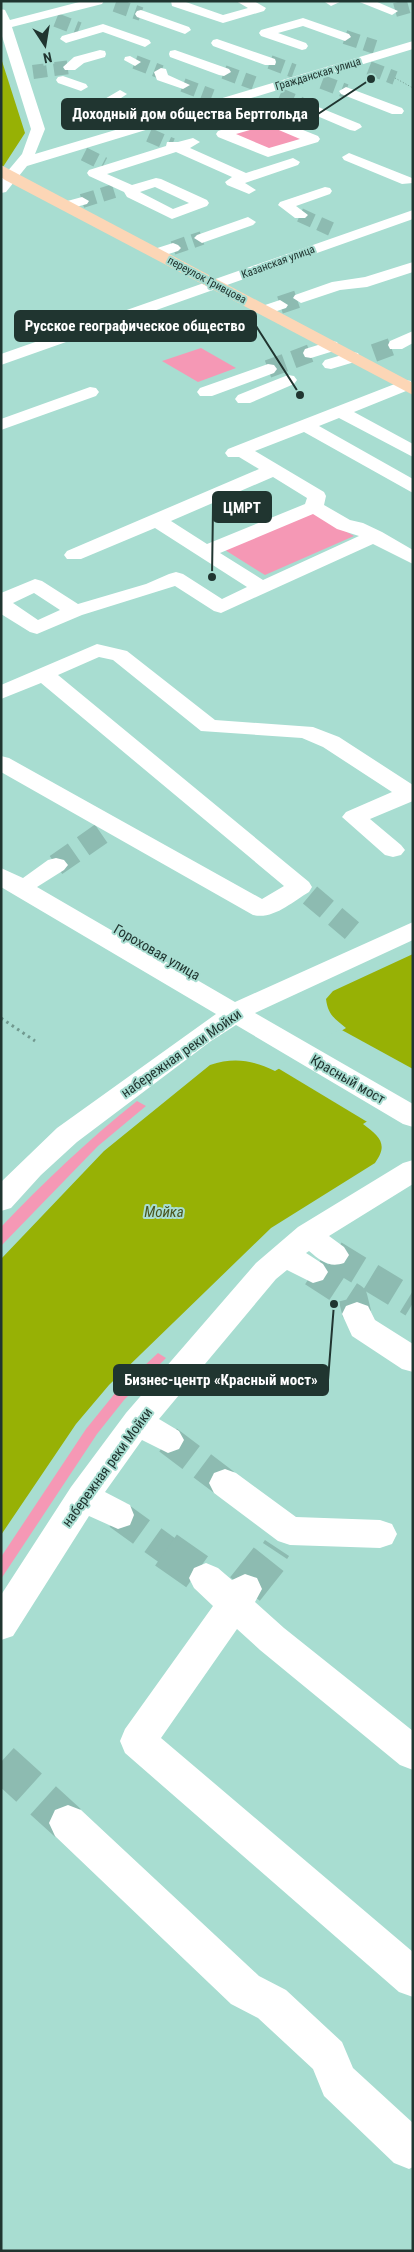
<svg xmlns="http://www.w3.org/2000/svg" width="414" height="2252" font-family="'Roboto Condensed',sans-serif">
  <rect width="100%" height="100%" fill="#a8ddd1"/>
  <path fill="#f598b5" d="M267 122 304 138 267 150 229 133Z
    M201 348 236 368 198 382 162 361Z
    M314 513 354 536 265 575 225 550Z
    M137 1101 146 1106 98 1146 1 1246V1227C44 1182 88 1140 137 1101Z
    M158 1353 166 1358 124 1400 97 1434 1 1579V1557L86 1429 116 1392Z"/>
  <path fill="#97b105" d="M1 58 25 133 1 170Z
    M413 954V1092L363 1124C379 1136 389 1144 375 1163L271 1228 109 1385 76 1424 1 1535V1259L104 1151 210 1065C234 1057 252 1060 275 1071L346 1028C335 1019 328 1015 326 999L333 991Z"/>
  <path fill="#a8ddd1" d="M340 1029 413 1069V1095L369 1123 276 1067Z"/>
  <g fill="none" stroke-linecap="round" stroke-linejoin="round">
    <path stroke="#8dbbb1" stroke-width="14" stroke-dasharray="14 7" stroke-linecap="butt" d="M115 5 141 14
      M395 10 413 5
      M56 20 79 29
      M345 37 375 47
      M135 62 161 72
      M270 62 294 71
      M369 68 395 78
      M33 72 70 67
      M224 72 254 83
      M322 82 346 91
      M183 85 212 96
      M280 95 301 104
      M104 109 125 118 144 112
      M217 114 242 124
      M149 135 172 145
      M84 154 104 164
      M82 201 114 191
      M300 215 331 229
      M173 248 202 238"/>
    <path stroke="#8dbbb1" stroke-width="18" stroke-dasharray="18 9" stroke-linecap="butt" d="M280 305 301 298
      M374 353 396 345
      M268 369 311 353"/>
    <path stroke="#8dbbb1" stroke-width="22" stroke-dasharray="22 11" stroke-linecap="butt" d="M56 865 105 831
      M310 895 356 934"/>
    <path stroke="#8dbbb1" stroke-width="29" stroke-dasharray="29 14" stroke-linecap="butt" d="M334 1255 413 1303
      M313 1272 353 1298 357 1314
      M168 1440 225 1483
      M118 1515 168 1551
      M275 1551 277 1548"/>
    <path stroke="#8dbbb1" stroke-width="38" stroke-dasharray="38 19" stroke-linecap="butt" d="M166 1550 206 1578
      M245 1589 276 1550
      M1 1762 68 1823"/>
    <path stroke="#71998f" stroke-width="1" stroke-dasharray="1 2" stroke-linecap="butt" d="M395 78 413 88"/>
    <path stroke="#71998f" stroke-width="3" stroke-dasharray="2.5 4" stroke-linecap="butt" d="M1 1018 35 1041"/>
    <path fill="#fff" fill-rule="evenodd" d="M83 1H104L102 4 12 27 45 129 35 154 413 41V49L27 166 6 192 1 193V179L22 154 31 129 1 33V9L5 10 10 20Z
      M171 1H183L223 15 248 8 236 1H254L266 8 264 11 223 23 172 6Z
      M342 1 331 6 325 2V1Z
      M357 1H375L398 11 392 15Z
      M141 10 189 27 191 30 185 34 137 17 135 14 137 11Z
      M303 18 349 34 351 37 345 41 303 26 278 33 306 43 308 46 306 49 302 50 261 36 259 33 261 30Z
      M103 24 149 40 151 43 145 47 103 32 66 43 60 39 62 36Z
      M217 39 275 59 276 62 275 65H265L213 46 211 43 213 40Z
      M100 50 105 51 106 54 105 57 84 63 75 70H65L63 67 74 57Z
      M175 50 229 69 231 72 224 76 219 75 170 57 169 54 170 51Z
      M130 56 141 62 135 66 124 60 125 57Z
      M161 68 166 69 168 75 190 85 183 89 157 80 154 72Z
      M63 76 86 84 88 87 81 91 58 83 56 80 58 77Z
      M346 87 402 108 404 111 402 114H392L341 94 339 91Z
      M120 90 127 94 109 106 111 109 109 112H99L91 107Z
      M301 100 360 124 362 127 355 131 350 130 296 107 294 104Z
      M268 116 318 136 320 139 318 142 268 157 218 137 216 134 218 131 236 125 237 121H247ZM267 125 300 139 269 148 236 134Z
      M193 138 200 142 190 148 246 173 293 158 300 162 298 165 245 183 256 190 249 194 227 185 225 182 232 177 176 152 107 174 132 185 156 178 161 179 207 200 209 203 207 206 172 219 127 197 124 192 89 176 87 173 89 170 166 146 167 142H178ZM155 187 189 203 173 209 140 192Z
      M349 153 412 178 413 183 402 184 344 160 342 157Z
      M325 187 330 188 332 191 330 194 296 206 308 215 305 218H295L278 205 280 202Z
      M82 197 89 201 87 204 65 210 58 206 60 203Z
      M413 210V219L1 365V354Z
      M248 217 256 222 253 225 202 243 194 238 197 235Z
      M173 243 178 245 181 248 178 251 156 258 148 253 151 250Z
      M413 262V272L367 287 340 290 301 303 293 298 295 295 332 282 365 277Z
      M280 300 288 305 286 308 265 315 257 310 259 307Z
      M413 331V343L402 349H390L388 345 390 341Z
      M331 341 337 342 339 346 337 350 311 358 305 357 303 353 305 349Z
      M352 352 358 353 360 357 358 361 331 369 325 368 322 364 325 360Z
      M268 364 274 365 277 369 274 373 212 396H200L197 392 200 388Z
      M288 375 294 376 297 380 294 384 250 403H238L235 399 238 395Z
      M405 380 411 381V389L354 412 413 444V457L339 418 319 426 413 479V493L304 432 255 451 324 492 326 496 324 505 350 520 363 523 382 532 413 550V564L373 544 221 613 214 611 175 586 82 615 37 634 30 632 1 614V593L35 579 42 581 78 604 146 584 169 574 176 572 183 574 222 599 247 587 155 528 81 559H67L64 555 67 551 259 469 239 457H228L225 453 228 449ZM273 477 307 498 305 504 207 544 171 521ZM313 514 337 529 359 536 263 580 220 553ZM34 593 60 610 38 620 13 603Z
      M90 387 96 388 99 392 96 396 1 430V419Z
      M97 644 127 651 215 720 313 727 339 737 413 785V801L370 819 401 845 405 850 401 855 393 857 385 855 342 817 346 812 392 792 323 747 302 738 201 731 113 660 99 657 58 675 309 882 312 887 309 892C292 902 273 920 253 915L1 772V756L9 758 262 899 284 886 41 683 1 699V685Z
      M56 858 64 860 68 865 64 870 37 887 235 1002 413 922V940L255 1013 413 1104V1127L403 1124 236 1025 211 1041 77 1142 41 1175 11 1208 1 1211V1182L57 1128 216 1014 1 887V868L23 878 48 860Z
      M413 1160V1184L329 1236 344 1247 349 1255 344 1263C329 1268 321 1261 309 1251L306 1253 323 1264 328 1272 323 1280 313 1283 287 1270 276 1279 159 1419 179 1431 184 1440 179 1449 168 1453 142 1440 105 1492 130 1505 134 1515 130 1525 118 1529 89 1516 13 1636 1 1640V1595L71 1487 126 1413 256 1263 298 1227 403 1163Z
      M357 1302 368 1306 375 1320 413 1344V1372L402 1369 352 1336 342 1314 346 1306Z
      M225 1469 236 1473 296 1517 380 1520 392 1524 397 1534 392 1544 380 1548 290 1545 278 1541 214 1493 209 1483 214 1473Z
      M206 1563 218 1568 232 1580 245 1574 257 1578 262 1589 255 1602 284 1628 413 1731V1770L400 1765 260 1650 237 1629 161 1738 413 1952V1997L399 1992 125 1753 120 1741 125 1729 213 1606 194 1588 189 1578 194 1568Z
      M68 1805 81 1810 259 1976 286 1990 342 2042 353 2068 413 2123V2167L409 2169 394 2163 324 2096 313 2069 258 2018 231 2004 55 1836 49 1823 55 1810Z"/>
    <path fill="#fcd6b6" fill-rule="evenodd" d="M1 165 413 383V395L5 180 1 177Z"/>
  </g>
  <g text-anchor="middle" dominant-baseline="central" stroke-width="4" stroke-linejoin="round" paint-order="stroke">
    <g font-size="11" fill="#203530" stroke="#a8ddd1">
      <text transform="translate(318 74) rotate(-17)">Гражданская улица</text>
      <text transform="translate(278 262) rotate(-20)">Казанская улица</text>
      <text transform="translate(207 280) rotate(28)">переулок Гривцова</text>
    </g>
    <g font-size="14" fill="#203530" stroke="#a8ddd1">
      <text transform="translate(157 952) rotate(30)">Гороховая улица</text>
      <text transform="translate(181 1053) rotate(-35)">набережная реки Мойки</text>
      <text transform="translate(348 1079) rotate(30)">Красный мост</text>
      <text transform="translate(107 1467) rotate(-54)">набережная реки Мойки</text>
    </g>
    <g font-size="15" font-style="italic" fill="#4a561f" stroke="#a8ddd1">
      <text x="164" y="1212">Мойка</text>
    </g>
  </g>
  <path fill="none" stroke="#203530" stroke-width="2" d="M371 79L318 114M300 395L256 326M212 577L213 507M334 1304L328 1380"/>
  <g fill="#203530" stroke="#a8ddd1" stroke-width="2">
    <circle cx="371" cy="79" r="5"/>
    <circle cx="300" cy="395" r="5"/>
    <circle cx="212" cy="577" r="5"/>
    <circle cx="334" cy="1304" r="5"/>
  </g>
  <g fill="#203530" stroke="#203530" stroke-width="2">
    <rect x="62" y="99" width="256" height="30" rx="5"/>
    <rect x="15" y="311" width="241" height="30" rx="5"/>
    <rect x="213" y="492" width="58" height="30" rx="5"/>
    <rect x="114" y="1365" width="214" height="30" rx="5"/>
  </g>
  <g font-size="15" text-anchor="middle" font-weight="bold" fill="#fff">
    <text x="190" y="119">Доходный дом общества Бертгольда</text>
    <text x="135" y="331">Русское географическое общество</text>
    <text x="242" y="513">ЦМРТ</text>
    <text x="221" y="1385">Бизнес-центр «Красный мост»</text>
  </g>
  <rect width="414" height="2252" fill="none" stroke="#203530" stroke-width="5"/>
  <g transform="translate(45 45) rotate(168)" stroke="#a8ddd1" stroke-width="4" paint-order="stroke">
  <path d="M0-4L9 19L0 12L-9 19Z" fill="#203530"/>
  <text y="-8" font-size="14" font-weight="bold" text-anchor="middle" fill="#203530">N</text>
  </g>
</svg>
